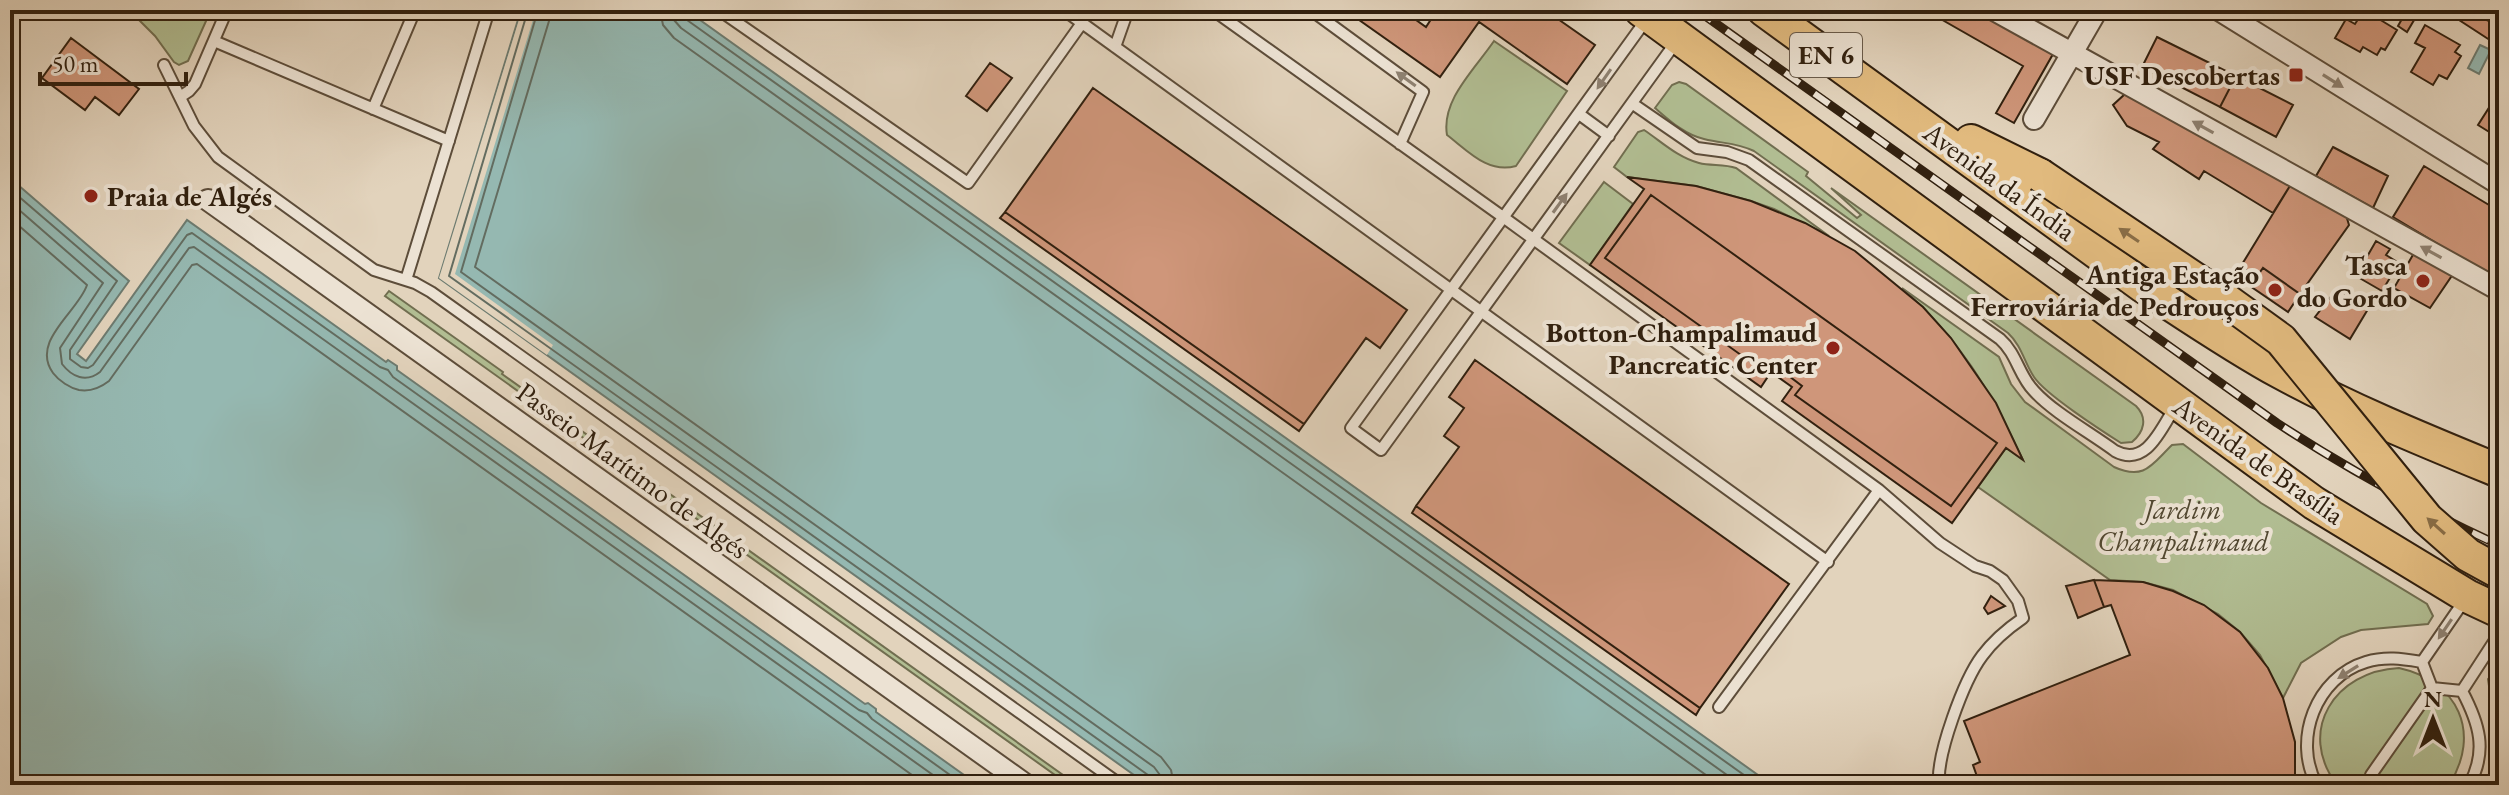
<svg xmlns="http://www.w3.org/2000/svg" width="2509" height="795" font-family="'EB Garamond',serif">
  <rect width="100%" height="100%" fill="#e2d3bc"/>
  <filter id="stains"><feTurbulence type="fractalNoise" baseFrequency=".0025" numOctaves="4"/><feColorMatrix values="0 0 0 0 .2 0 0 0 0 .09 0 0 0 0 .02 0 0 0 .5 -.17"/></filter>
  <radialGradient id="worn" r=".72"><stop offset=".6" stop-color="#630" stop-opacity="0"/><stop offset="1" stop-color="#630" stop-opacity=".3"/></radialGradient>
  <path fill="#b1bd92" stroke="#716e50" stroke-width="2" d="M129 10H211L188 61 179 65 174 62 155 36Z
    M1494 41 1567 91 1516 166C1488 174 1468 151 1447 135 1441 100 1475 69 1494 41Z
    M1679 82 1686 84 1808 172 1806 176 1857 218 1861 215 1831 188 2136 406C2148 418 2144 432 2132 442L2121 443C2102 431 2045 394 2034 377 2024 362 2022 346 2008 333L1754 151C1735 142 1723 144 1704 139 1685 135 1669 120 1655 108L1672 85Z
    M1644 130C1662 142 1677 157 1699 163 1711 166 1724 164 1736 168L1829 236 1774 209 1751 201 1696 186 1627 177 1614 167 1638 132Z
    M1604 182 1633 204 1590 265 1559 243Z
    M1902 288 1999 357 2011 384 2025 402 2114 467C2145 481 2152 464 2172 445L2183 444 2261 503 2427 604 2433 616 2428 624 2361 630 2341 637 2301 663 2283 698 2260 655 2240 632 2218 614 2173 590 2143 582 2110 580 1978 487 2006 448 2022 458C1989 388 1960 340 1902 288Z
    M389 291 503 372 502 374 1077 785H1069L385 296Z
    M2399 668C2458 681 2482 733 2449 785H2337C2296 731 2335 671 2399 668Z
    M2499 668V725L2492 706 2488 679Z"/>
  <path fill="#95b8b1" stroke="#6d7b70" stroke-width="2" d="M521 10H686L1772 785H1148L439 278Z
    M2480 45 2491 50 2479 74 2468 68Z
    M10 178 129 281 77 354 86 361 187 220 386 362 388 360 397 366V370L865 704 868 703 876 709V712L978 785H10Z"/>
  <path fill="#e2d3bc" d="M522 10H536L455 274 553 345 547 355 439 278Z"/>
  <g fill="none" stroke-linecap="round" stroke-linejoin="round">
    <path stroke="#636c60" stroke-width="2" d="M528 10 449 276 1148 775 1152 785
      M538 10 461 272 1154 767 1160 775 1162 785
      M550 10 549 21 475 267 1161 757 1171 770 1174 785
      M660 10 663 25 674 38 1720 785
      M672 10 674 20 681 28 1741 785
      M683 10 687 20 1758 785
      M10 189 117 281 70 350V359L81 367 88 368 93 365 187 235 192 233 380 367 388 370 393 377 859 710 867 713 872 719 964 785
      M10 202 103 283 60 348 62 364C72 377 86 383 100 372L189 248 194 247 947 785
      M10 218 87 285C78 312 30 341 53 373 59 381 70 388 79 390 91 392 100 388 109 381L192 265 197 264 926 785"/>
  </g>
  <path fill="#cf967a" stroke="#31200f" stroke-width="2" d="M1345 10H1402L1426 27 1437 10H1545L1595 45 1567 84 1479 22 1440 77Z
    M1925 10H1976L2053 54 2014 123 1996 113 2023 66Z
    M2364 10 2397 30 2385 50 2381 48 2377 55 2363 47 2360 52 2335 38 2346 19 2355 24Z
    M2407 10H2420L2407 32 2398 26Z
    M2462 10 2499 25V46L2456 18Z
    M2425 25 2460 45 2455 52 2461 56 2447 79 2439 75 2433 85 2411 72 2425 48 2415 43Z
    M2157 37 2236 76 2220 107 2142 67Z
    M71 38 139 89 119 115 95 97 85 110 42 78Z
    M990 63 1012 78 987 111 966 96Z
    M2236 76 2293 105 2276 137 2220 107Z
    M1093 88 1407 310 1380 348 1366 338 1304 424 1005 212Z
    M2499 92V138L2478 125Z
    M2125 94 2293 181 2273 213 2204 171 2199 179 2153 149 2159 142 2127 126 2113 105Z
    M2333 147 2388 176 2373 208 2316 176Z
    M2424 166 2499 211V281L2393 217Z
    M1627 177 1696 186 1751 201 1805 223 1855 251 1923 307 1951 338 1996 403 2023 460 2006 448 1952 523 1782 401 1792 387 1771 372 1761 387 1590 265 1644 189Z
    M2293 181 2346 215 2349 225 2300 294 2263 268 2257 276 2241 266Z
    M1651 195 1997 443 1951 506 1795 395 1802 386 1769 361 1762 370 1605 258Z
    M1005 212 1304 424 1299 431 1000 218Z
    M2376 241 2390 249 2386 255 2399 263 2382 291 2356 276Z
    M2414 253 2453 274 2430 308 2394 288Z
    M2263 268 2300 294 2288 312 2250 286Z
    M2336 290 2368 309 2350 339 2315 317Z
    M1475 360 1789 584 1700 708 1416 506 1459 447 1444 436 1464 408 1449 397Z
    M1416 506 1700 708 1696 715 1412 513Z
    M2094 580 2143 582 2173 591 2204 605 2240 632 2268 668 2283 698 2295 742V785H1980L1973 765 1980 762 1964 721 2130 655 2111 605 2104 607Z
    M2094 580 2104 607 2078 618 2066 586Z
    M1991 596 2005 606 1988 614 1984 608Z"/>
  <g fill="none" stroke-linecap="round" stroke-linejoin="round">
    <defs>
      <path id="lane" d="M719 10 968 183 1082 23
        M1064 10 1828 562
        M1213 10 1503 217 1879 490 1940 543 1975 566 1990 571 2003 580 2018 601 2023 618C2007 629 1993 641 1982 656 1964 680 1936 755 1939 785
        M1311 10 1423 92 1400 144
        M1646 20 1351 428 1381 450 1676 42
        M214 41 449 141
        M1115 47 1128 10
        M164 65 194 126 218 157 374 270 415 283 431 292 1121 785
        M180 97 189 91 195 84 227 10
        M1633 104 1697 148 1727 152 1749 160 2000 339C2017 354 2019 376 2034 391 2054 413 2091 433 2115 451 2146 468 2161 429 2175 407
        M373 109 415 10
        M1579 114 1609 136
        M406 280 489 10
        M2422 662 2466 598
        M2422 662 2432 688
        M2432 688 2462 691
        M2462 691C2479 723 2488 751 2469 785
        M2462 691 2499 634
        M1719 707 1879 490
        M2371 775 2432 688
        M2317 785C2292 740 2316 677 2366 662 2386 656 2403 659 2422 662"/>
      <path id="street" d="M1994 10 2499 290
        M2219 10 2499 184
        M2034 119 2097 10
        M208 200 1026 785"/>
      <path id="primary" d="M1641 10 2314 503 2467 596 2499 611
        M1764 10 2143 286C2189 316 2234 347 2282 373 2352 411 2426 441 2499 471
        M1971 141 2040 175"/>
    </defs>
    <use href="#lane" stroke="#5d4d3a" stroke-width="14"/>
    <use href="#street" stroke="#5d4d3a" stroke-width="24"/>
    <use href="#primary" stroke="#31200f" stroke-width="36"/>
    <use href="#lane" stroke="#ece2d3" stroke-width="10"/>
    <use href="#street" stroke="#ece2d3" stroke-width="20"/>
    <use href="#primary" stroke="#e1ba7e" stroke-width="32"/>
    <defs>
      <path id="rail" d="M1697 10 2277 423C2348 469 2422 510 2499 545"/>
    </defs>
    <use href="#rail" stroke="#31200f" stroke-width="9"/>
    <use href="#rail" stroke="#ece2d3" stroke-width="6" stroke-dasharray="18" stroke-linecap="butt"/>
    <defs>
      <path id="primary-bridge" d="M2040 175 2223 298 2281 340 2427 519 2468 555 2499 572"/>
    </defs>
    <use href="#primary-bridge" stroke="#31200f" stroke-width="36" stroke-linecap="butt"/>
    <use href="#primary-bridge" stroke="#e1ba7e" stroke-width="32"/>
  </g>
  <defs><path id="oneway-solid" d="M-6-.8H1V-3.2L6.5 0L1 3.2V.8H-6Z" transform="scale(2)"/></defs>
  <g fill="#8e8171">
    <use href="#oneway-solid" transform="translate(1406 79) rotate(-144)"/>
    <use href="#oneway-solid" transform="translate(1604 79) rotate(125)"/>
    <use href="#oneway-solid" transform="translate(2333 81) rotate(32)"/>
    <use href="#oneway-solid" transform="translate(2203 127) rotate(-151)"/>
    <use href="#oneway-solid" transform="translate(1560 203) rotate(-54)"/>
    <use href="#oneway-solid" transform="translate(2431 252) rotate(-151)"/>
    <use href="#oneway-solid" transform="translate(2445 629) rotate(124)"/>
    <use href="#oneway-solid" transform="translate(2348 672) rotate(148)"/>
  </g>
  <g fill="#896d46">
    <use href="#oneway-solid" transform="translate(2129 235) rotate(-146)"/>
    <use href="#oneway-solid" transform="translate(2436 526) rotate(-138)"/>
  </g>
  <g fill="#8f2418" stroke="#ece2d3" stroke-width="3">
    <rect x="2288" y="67" width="16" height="16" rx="4"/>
    <circle cx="91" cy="196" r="8"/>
    <circle cx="2423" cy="281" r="8"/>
    <circle cx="2275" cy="290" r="8"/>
    <circle cx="1833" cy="348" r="8"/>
  </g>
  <g text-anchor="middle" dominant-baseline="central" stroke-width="8" stroke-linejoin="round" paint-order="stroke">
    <rect fill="#ece2d3" stroke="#695a4a" stroke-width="2" x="1790" y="33" width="72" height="44" rx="6"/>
    <g font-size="26" font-weight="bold" fill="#31200f">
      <text x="1826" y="55">EN 6</text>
    </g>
    <g font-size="28" font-weight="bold" fill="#31200f" stroke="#ece2d3" text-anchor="end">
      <text x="2280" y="75">USF Descobertas</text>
      <text x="107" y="196" text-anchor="start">Praia de Algés</text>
      <text x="2407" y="265">Tasca<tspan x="2407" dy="32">do Gordo</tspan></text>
      <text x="2259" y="274">Antiga Estação<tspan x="2259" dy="32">Ferroviária de Pedrouços</tspan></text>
      <text x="1817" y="332">Botton-Champalimaud<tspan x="1817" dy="32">Pancreatic Center</tspan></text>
    </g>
    <g font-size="28" fill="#31200f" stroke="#ece2d3">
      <text transform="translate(2000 181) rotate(36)">Avenida da Índia</text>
      <text transform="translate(2259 460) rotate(35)">Avenida de Brasília</text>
      <text transform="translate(633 470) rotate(36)">Passeio Marítimo de Algés</text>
    </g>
    <g font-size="28" font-style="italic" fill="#514730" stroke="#ece2d3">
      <text x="2183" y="509">Jardim<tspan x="2183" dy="32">Champalimaud</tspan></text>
    </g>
  </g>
  <rect width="2509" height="795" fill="none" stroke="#e2d3bc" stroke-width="40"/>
  <rect x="12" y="12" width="2485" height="771" fill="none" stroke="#31200f" stroke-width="4"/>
  <rect x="20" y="20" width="2469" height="755" fill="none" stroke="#31200f" stroke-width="2"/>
  <g transform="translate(2433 719)" stroke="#ece2d3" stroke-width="6" paint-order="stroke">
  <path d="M0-6L14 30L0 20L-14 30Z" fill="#31200f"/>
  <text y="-12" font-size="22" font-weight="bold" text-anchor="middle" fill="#31200f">N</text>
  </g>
  <path d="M40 72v12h146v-12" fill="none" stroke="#31200f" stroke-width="4"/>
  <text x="52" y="72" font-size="24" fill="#31200f" stroke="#ece2d3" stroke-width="6" paint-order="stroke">50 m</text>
  <rect width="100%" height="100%" filter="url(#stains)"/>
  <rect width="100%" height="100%" fill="url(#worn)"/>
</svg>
